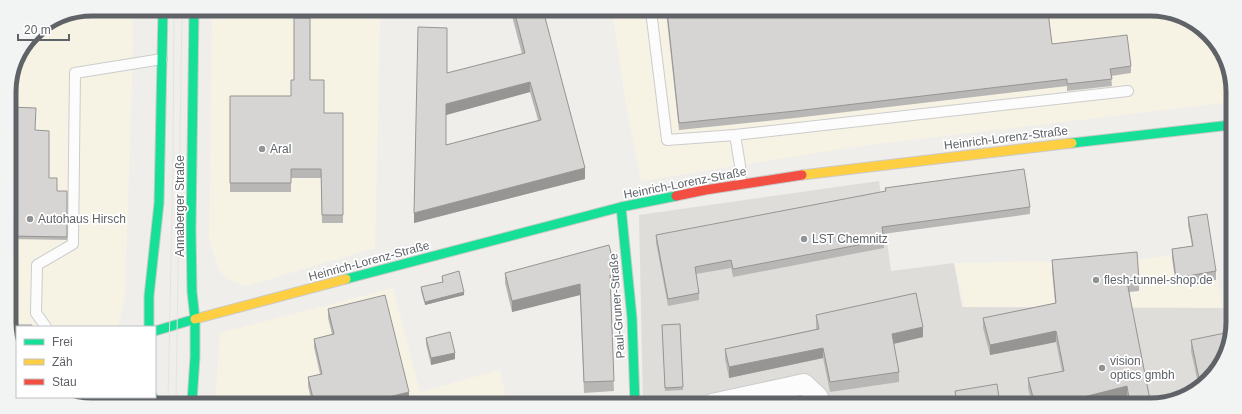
<svg xmlns="http://www.w3.org/2000/svg" width="1242" height="414" font-family="Arial,sans-serif">
  <rect width="100%" height="100%" fill="#efeeea"/>
  <path fill="#f7f3e4" d="M92 9H132L133 46 125 297 118 327H17V351L11 338 9 87 15 60 34 33 61 15Z
    M212 9 380 10 375 248 246 286 230 281 220 272 209 241Z
    M612 10 1171 12 1212 37 1231 76V102L860 146 641 181 625 98Z
    M1208 216 1222 308 965 307 954 263 1136 260 1191 252 1187 226Z
    M393 288 420 392 500 370 507 403 215 402 220 333Z
    M62 397H132L133 402H71Z"/>
  <path fill="#dfddda" d="M879 181 891 271 954 263 962 307 1230 308V343L1201 388 1155 405 643 404 639 215Z"/>
  <g fill="none" stroke-linecap="round" stroke-linejoin="round">
    <defs>
      <path id="lane" d="M651 11 667 140 735 135 1128 91
        M735 135 740 165 741 184
        M46 327 36 313 37 265 73 244 75 73 162 59"/>
      <path id="street" d="M712 404 804 384 818 397 819 404"/>
      <path id="fast" d="M1072 143 1231 125
        M621 207 632 318 635 404
        M346 279 621 207 676 196
        M149 327V296L159 203 163 9
        M155 331 195 319
        M153 397V402
        M192 402 195 357V319L192 292 191 230 194 9"/>
      <path id="slow" d="M802 175 1072 143
        M195 319 346 279"/>
      <path id="jam" d="M676 196 705 190 802 175"/>
    </defs>
    <use href="#lane" stroke="#cbcccc" stroke-width="12"/>
    <use href="#street" stroke="#cbcccc" stroke-width="22"/>
    <use href="#fast" stroke="#cacacb" stroke-width="11"/>
    <use href="#slow" stroke="#cacacb" stroke-width="11"/>
    <use href="#jam" stroke="#cacacb" stroke-width="11"/>
    <use href="#lane" stroke="#fdfcfc" stroke-width="10"/>
    <use href="#street" stroke="#fdfcfc" stroke-width="20"/>
    <use href="#fast" stroke="#16e098" stroke-width="9"/>
    <use href="#slow" stroke="#ffcf43" stroke-width="9"/>
    <use href="#jam" stroke="#f24e42" stroke-width="9"/>
    <path stroke="#e4e4e4" stroke-width="1" d="M168 402 173 164 174 9
      M176 402 182 9"/>
  </g>
  <path fill="#b8b7b5" fill-rule="evenodd" d="M512 10H543L585 179 414 223 447 73 522 54 512 16ZM530 92 538 120 446 145V115Z
    M666 11 1048 12 1052 44 1131 66V73L1111 76 1112 86 1067 91V86L795 118 679 130Z
    M310 80 324 113H343V223H322L321 178H291V192H230V96H291Z
    M9 107 35 130 49 178 57 191H67V240L10 239Z
    M1030 207V214L883 234 884 240V248L733 277 731 268 696 274 699 293V300L668 306 656 243V235Z
    M1188 217 1216 271V280L1176 286 1172 258V249L1192 246 1188 225Z
    M1052 260 1139 280V291L1129 292 1151 405H1128L1127 397 1094 405H1032L1028 388V378L1062 372 1056 342 990 355 983 328V318L1055 303 1052 270Z
    M505 273 616 284 610 286 614 391 584 393 580 295 512 312 505 283Z
    M442 276 464 295 425 305 421 291V287L442 282Z
    M328 309 409 400 399 403H312L308 386V377L320 374 314 347V339L332 334 328 318Z
    M816 315 923 337 894 344 899 372V382L830 392 823 358 729 378 725 359V349L816 329Z
    M680 324 683 390 665 391 662 325Z
    M17 327V346H15L11 338Z
    M426 338 455 359 431 365 426 344Z
    M1191 340 1201 388H1199L1191 351Z"/>
  <path fill="#969594" d="M530 82V92L446 115V104Z
    M585 168V179L414 223V213Z
    M616 273V284L610 286V275Z
    M580 284V295L512 312V301Z
    M464 292V295L425 305V302Z
    M923 327V337L892 344V334Z
    M1056 331V342L990 355V345Z
    M823 348V358L729 378V367Z
    M455 353V359L431 365V358Z
    M1127 386V397L1094 405H1052Z
    M409 392V400L399 403H364Z"/>
  <path fill="#d6d5d3" stroke="#969594" fill-rule="evenodd" d="M514 10H543L585 168 414 213 418 27 447 28V73L525 53ZM530 82 541 120 446 145V104Z
    M667 11 1048 12 1052 44 1127 35 1131 66 1110 69 1112 79 1067 84V79L795 111 679 123Z
    M294 18H310V80H324V113H343V215H322L321 169H291V183H230V96H291V80H294Z
    M9 107 36 108 35 130 49 131V178H57V191H67V237L10 236Z
    M1024 169 1030 207 882 227 884 240 733 269 731 260 695 267 699 293 668 299 656 235 886 191 885 188Z
    M1207 214 1216 271 1176 278 1172 249 1193 246 1188 217Z
    M609 245 616 273 610 275 614 381 584 382 580 284 512 301 505 273Z
    M1137 252 1139 280 1127 282 1151 405H1130L1127 386 1052 405H1035L1028 378 1064 371 1056 331 990 345 983 318 1056 303 1052 260Z
    M459 271 464 292 425 302 421 287 443 282 442 276Z
    M916 293 923 327 892 334 899 372 830 382 823 348 729 367 725 349 819 329 816 315Z
    M385 295 409 392 364 403H314L308 377 322 374 314 339 334 334 328 309Z
    M680 324 683 387 665 388 662 325Z
    M10 325H32V327H17V343H13L11 338Z
    M450 332 455 353 431 358 426 338Z
    M1230 332V343L1201 388 1191 340Z
    M997 384 1000 404H957L955 391Z
    M62 397H120V402H71Z
    M498 401V403H491Z"/>
  <g fill="#919496" stroke="#fff" stroke-width="1.5">
    <circle cx="262" cy="149" r="4"/>
    <circle cx="30" cy="219" r="4"/>
    <circle cx="804" cy="239" r="4"/>
    <circle cx="1096" cy="280" r="4"/>
    <circle cx="1102" cy="368" r="4"/>
  </g>
  <g text-anchor="middle" dominant-baseline="central" stroke-width="3.5" stroke-linejoin="round" paint-order="stroke">
    <g font-size="12" fill="#5f6368" stroke="#fff">
      <text transform="translate(1006 138) rotate(-7)">Heinrich-Lorenz-Straße</text>
      <text transform="translate(685 183) rotate(-11)">Heinrich-Lorenz-Straße</text>
      <text transform="translate(180 206) rotate(-90)">Annaberger Straße</text>
      <text transform="translate(369 261) rotate(-15)">Heinrich-Lorenz-Straße</text>
      <text transform="translate(617 306) rotate(-94)">Paul-Gruner-Straße</text>
    </g>
    <g font-size="12" fill="#5f6368" stroke="#fff" text-anchor="start">
      <text x="270" y="149">Aral</text>
      <text x="38" y="219">Autohaus Hirsch</text>
      <text x="812" y="239">LST Chemnitz</text>
      <text x="1104" y="280">flesh-tunnel-shop.de</text>
      <text x="1110" y="361">vision<tspan x="1110" dy="14">optics gmbh</tspan></text>
    </g>
  </g>
  <path d="M0 0H1242V414H0ZM92 16H1150A76 76 0 0 1 1226 92V322A76 76 0 0 1 1150 398H92A76 76 0 0 1 16 322V92A76 76 0 0 1 92 16Z" fill="#f2f3f3" fill-rule="evenodd"/>
  <path fill="none" stroke="#5f6368" stroke-width="5" d="M92 16H1150A76 76 0 0 1 1226 92V322A76 76 0 0 1 1150 398H92A76 76 0 0 1 16 322V92A76 76 0 0 1 92 16Z"/>
  <rect x="16" y="326" width="140" height="72" fill="#ffffff" stroke="#bfc1c3"/>
  <rect x="24" y="339" width="20" height="6" fill="#16e098" stroke="#bfc1c3"/>
  <text x="52" y="346" font-size="12" fill="#5f6368">Frei</text>
  <rect x="24" y="359" width="20" height="6" fill="#ffcf43" stroke="#bfc1c3"/>
  <text x="52" y="366" font-size="12" fill="#5f6368">Zäh</text>
  <rect x="24" y="379" width="20" height="6" fill="#f24e42" stroke="#bfc1c3"/>
  <text x="52" y="386" font-size="12" fill="#5f6368">Stau</text>
  <path d="M18 34v6h51v-6" fill="none" stroke="#5f6368" stroke-width="2"/>
  <text x="24" y="34" font-size="12" fill="#5f6368" stroke="#ffffff" stroke-width="3" paint-order="stroke">20 m</text>
</svg>
